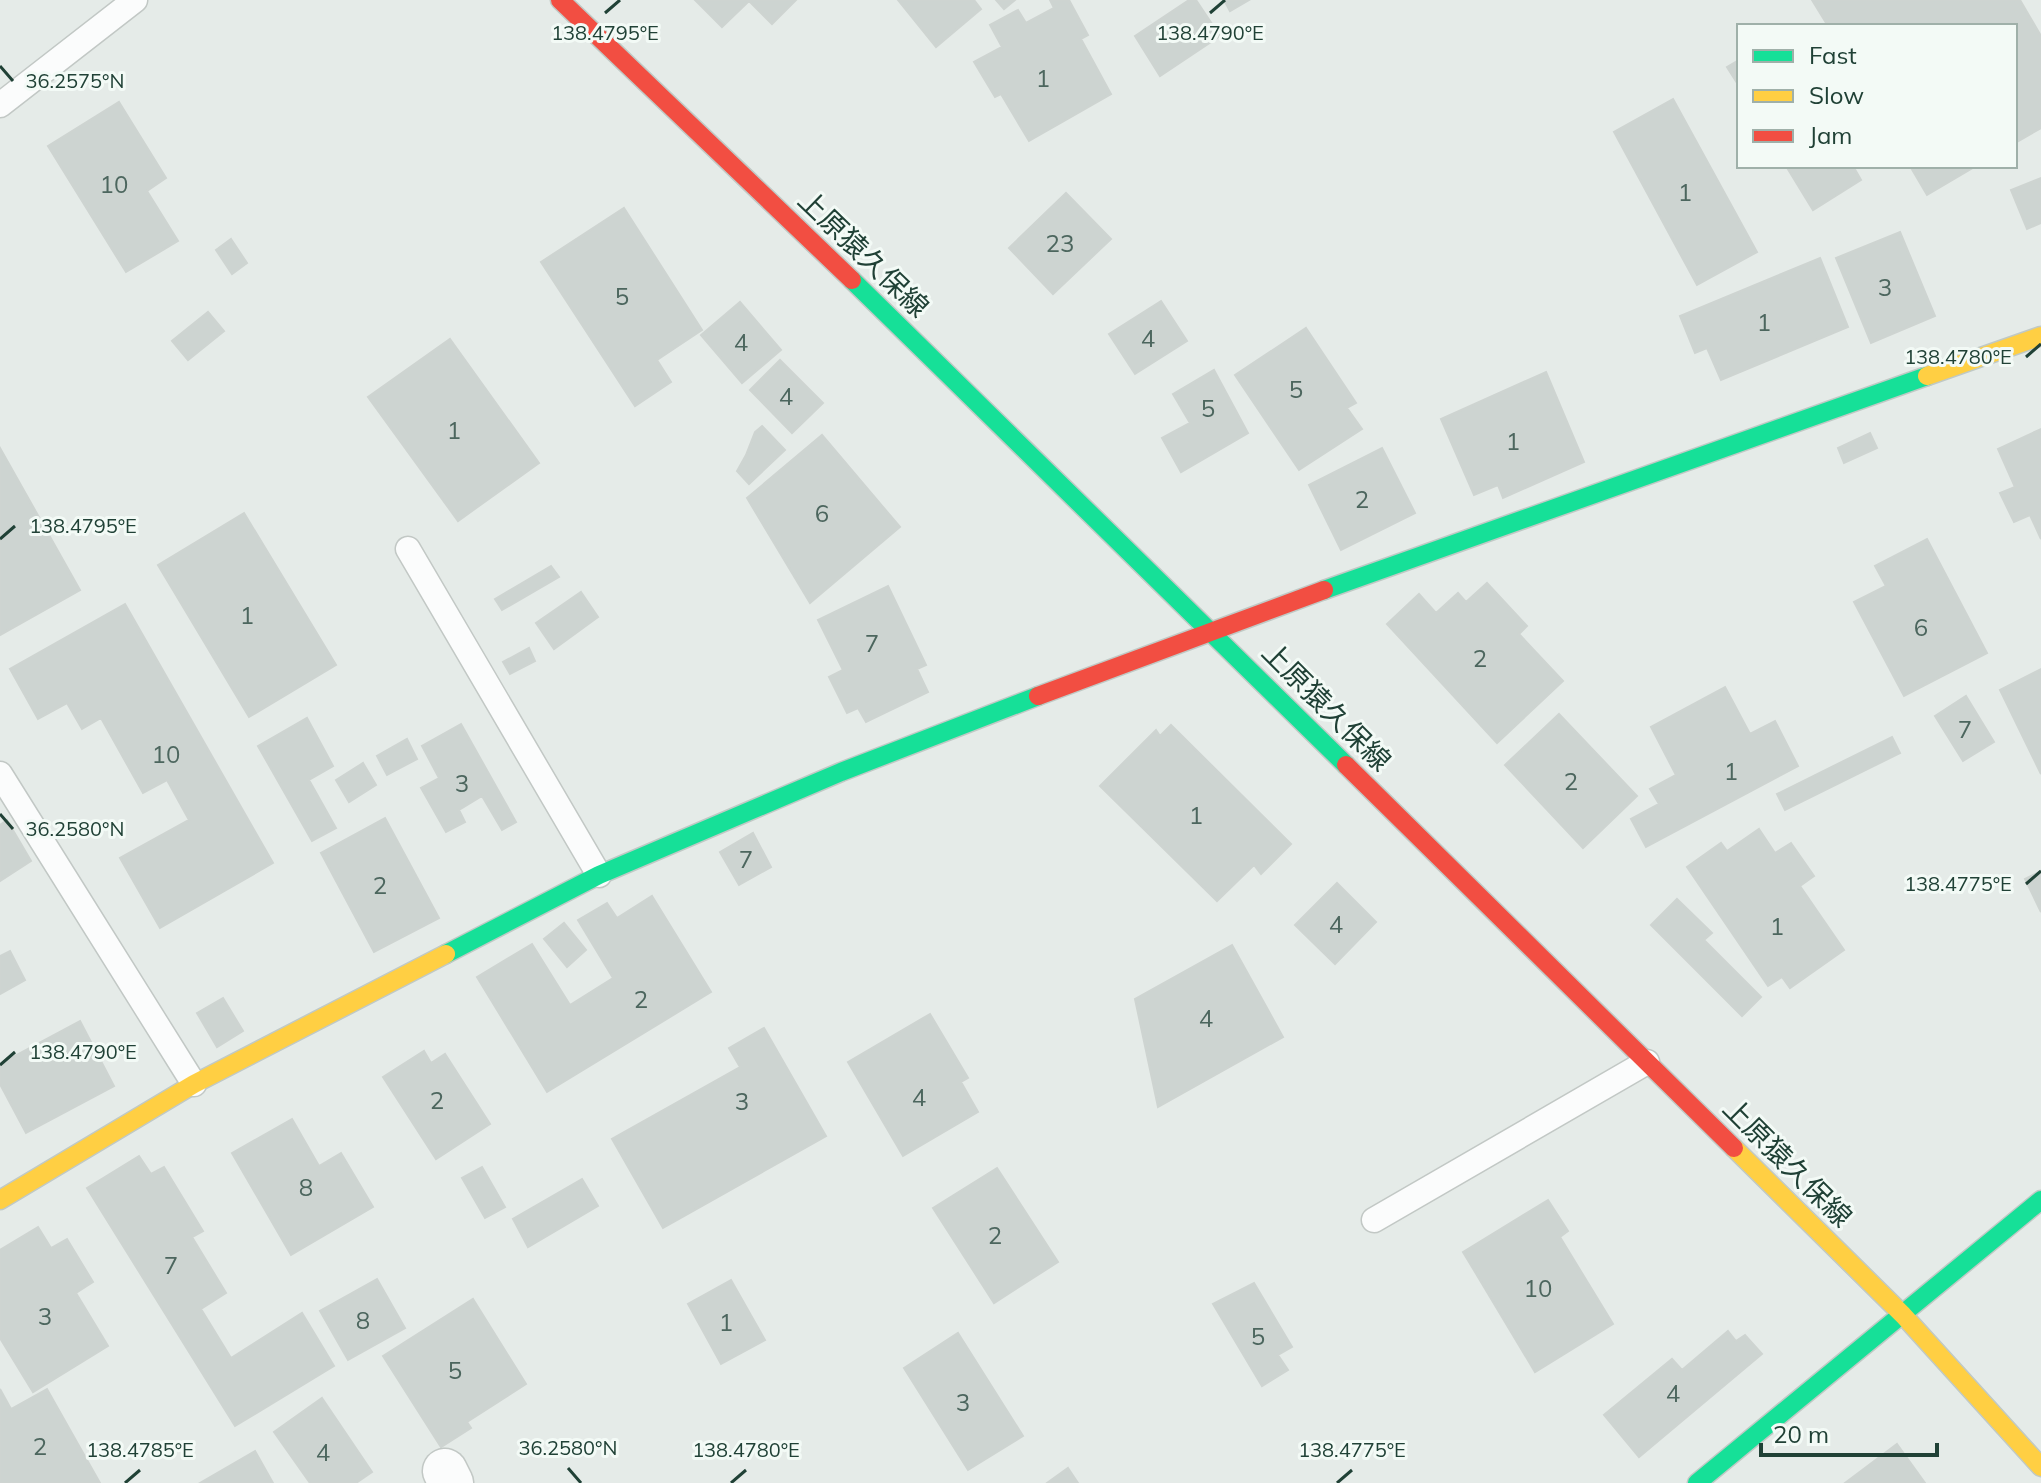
<svg xmlns="http://www.w3.org/2000/svg" width="2041" height="1483" font-family="Mulish,'Noto Sans JP',sans-serif">
  <rect width="100%" height="100%" fill="#e5ebe8"/>
  <path fill="#cdd4d1" stroke="#ced4d1" stroke-width="2" d="M695 0H796L772 24 749 1 722 27Z
    M898 0H974L981 9 936 47Z
    M996 0H1015L1004 9Z
    M1050 0H1069L1088 35 1081 39 1111 94 1029 141 1001 94 995 97 974 62 1002 47 990 25 1018 10 1026 23 1054 8Z
    M1189 0H1196L1220 36 1160 76 1135 36Z
    M1224 0H1249L1230 11Z
    M1812 0H2020L2041 36V128L2015 143V26H1828Z
    M1739 60V86L1727 67Z
    M1673 99 1757 252 1697 285 1614 132Z
    M119 102 166 178 147 191 178 241 126 272 48 146Z
    M1786 166H1853L1861 180 1813 210Z
    M1910 166H1976L1927 195Z
    M2041 178V223L2027 229 2011 190Z
    M1066 193 1111 239 1053 294 1009 248Z
    M624 208 702 330 657 360 671 382 635 406 541 262Z
    M1900 232 1935 316 1871 343 1836 258Z
    M231 239 247 263 232 274 216 250Z
    M1820 258 1848 327 1721 380 1707 348 1695 353 1680 316Z
    M1161 301 1187 341 1135 374 1109 334Z
    M740 302 781 350 742 383 701 335Z
    M208 312 224 331 188 360 172 341Z
    M1306 328 1356 403 1347 408 1362 429 1299 470 1235 375Z
    M450 339 539 463 458 521 368 397Z
    M780 360 823 403 792 433 750 390Z
    M1214 370 1248 433 1181 472 1162 438 1190 423 1173 394Z
    M1546 372 1584 462 1503 498 1498 485 1474 495 1441 419Z
    M762 426 785 450 749 484 737 471 746 455 755 432Z
    M2041 429V539L2030 515 2014 522 2000 493 2015 487 1998 449Z
    M1870 433 1877 448 1844 463 1838 448Z
    M822 435 900 527 810 603 747 498Z
    M0 448 80 590 0 635Z
    M1382 448 1415 513 1341 550 1309 485Z
    M244 513 336 665 249 717 158 565Z
    M1927 539 1987 653 1904 696 1854 602 1886 586 1875 566Z
    M551 566 559 577 502 610 495 599Z
    M1487 583 1527 626 1519 634 1563 681 1497 743 1387 624 1419 594 1436 613 1458 593 1466 602Z
    M888 586 926 665 917 669 928 692 866 722 858 708 847 713 829 677 843 670 818 620Z
    M581 592 598 617 554 649 536 623Z
    M125 604 273 863 160 928 120 858 189 820 167 780 143 793 101 718 82 729 67 703 38 719 10 669Z
    M529 648 535 661 510 674 503 662Z
    M2041 669V774L2000 690Z
    M1725 687 1750 734 1775 721 1798 766 1646 847 1631 819 1659 804 1650 789 1676 775 1651 727Z
    M1966 696 1994 742 1963 761 1935 716Z
    M1559 714 1637 796 1583 848 1505 765Z
    M307 718 333 766 309 780 336 828 312 841 258 746Z
    M461 724 516 822 502 830 482 796 459 810 465 822 446 832 421 788 439 778 422 746Z
    M1171 725 1291 844 1261 874 1254 865 1217 901 1100 786 1156 730 1160 736Z
    M1892 737 1900 753 1785 810 1777 794Z
    M407 739 417 759 387 775 377 756Z
    M363 763 376 785 349 802 336 780Z
    M385 818 439 918 374 952 321 853Z
    M7 820 31 861 0 881V825Z
    M1759 829 1775 853 1791 843 1814 876 1800 886 1844 950 1790 988 1782 977 1768 986 1687 867 1721 843 1727 851Z
    M753 833 771 867 739 885 720 852Z
    M2041 871V912L2025 879Z
    M1337 883 1376 922 1335 964 1295 925Z
    M652 896 711 992 547 1092 477 977 532 944 570 1005 613 978 578 920 607 903 617 918Z
    M1677 899 1712 933 1704 940 1761 997 1742 1016 1651 925Z
    M564 923 586 950 567 967 544 939Z
    M1232 945 1283 1037 1158 1107 1135 999Z
    M10 951 25 980 0 994V956Z
    M223 998 243 1031 217 1047 197 1013Z
    M930 1014 968 1078 961 1082 978 1112 903 1156 848 1062Z
    M80 1021 114 1086 26 1133 0 1084V1064Z
    M764 1028 826 1136 663 1228 612 1139 740 1067 729 1048Z
    M424 1051 431 1063 445 1054 490 1124 436 1159 383 1077Z
    M292 1119 319 1166 341 1153 373 1207 291 1255 232 1153Z
    M139 1156 151 1174 164 1167 203 1231 192 1237 226 1293 201 1309 231 1358 302 1313 334 1366 235 1426 87 1188Z
    M482 1167 505 1207 485 1218 462 1178Z
    M997 1168 1058 1262 994 1303 933 1208Z
    M582 1179 598 1206 528 1247 513 1219Z
    M1548 1200 1568 1231 1560 1237 1613 1324 1535 1372 1463 1252Z
    M38 1227 51 1248 67 1239 93 1282 76 1293 108 1346 33 1392 0 1338V1250Z
    M377 1279 405 1328 348 1360 320 1311Z
    M731 1280 765 1340 721 1364 688 1304Z
    M1254 1283 1292 1347 1278 1355 1288 1370 1262 1386 1213 1304Z
    M473 1299 526 1384 467 1422 471 1428 441 1447 383 1356Z
    M1728 1331 1736 1341 1745 1335 1762 1354 1639 1457 1604 1415 1672 1359 1682 1370Z
    M958 1333 1023 1436 968 1470 904 1368Z
    M0 1389 11 1409 47 1389 100 1483H0Z
    M322 1398 372 1472 356 1483H310L274 1432Z
    M1897 1444 1925 1483H1845Z
    M255 1451 273 1483H200Z
    M1068 1468 1078 1483H1047Z"/>
  <g fill="none" stroke-linecap="round" stroke-linejoin="round">
    <defs>
      <path id="lane" d="M0 105 135 0
        M408 549 599 875
        M0 774 194 1084
        M1374 1220 1647 1062"/>
      <path id="street" d="M445 1471 451 1483"/>
      <path id="fast" d="M852 280 1346 765
        M1324 590 1927 376
        M446 954 599 875 841 772 1038 696
        M1697 1483 2041 1200"/>
      <path id="slow" d="M1927 376 2041 336
        M1734 1148 1903 1315 2041 1467
        M0 1200 194 1084 446 954"/>
      <path id="jam" d="M560 0 852 280
        M1038 696 1324 590
        M1346 765 1734 1148"/>
    </defs>
    <use href="#lane" stroke="#c2c8c5" stroke-width="27"/>
    <use href="#street" stroke="#c2c8c5" stroke-width="47"/>
    <use href="#fast" stroke="#c0c9c5" stroke-width="21"/>
    <use href="#slow" stroke="#c0c9c5" stroke-width="21"/>
    <use href="#jam" stroke="#c0c9c5" stroke-width="21"/>
    <use href="#lane" stroke="#fbfcfc" stroke-width="24"/>
    <use href="#street" stroke="#fbfcfc" stroke-width="44"/>
    <use href="#fast" stroke="#16e098" stroke-width="18"/>
    <use href="#slow" stroke="#ffcf43" stroke-width="18"/>
    <use href="#jam" stroke="#f24e42" stroke-width="18"/>
  </g>
  <path fill="none" stroke="#204136" stroke-width="3" d="M605 13 620 0M1210 13 1225 0M0 66 13 81M2026 357 2041 344M0 539 15 526M0 814 13 829M2026 884 2041 871M0 1065 15 1052M568 1468 581 1483M125 1483 140 1470M731 1483 746 1470M1337 1483 1352 1470"/>
  <g text-anchor="middle" dominant-baseline="central" stroke-width="6" stroke-linejoin="round" paint-order="stroke">
    <g font-size="24" fill="#4c665e">
      <text x="1043" y="78">1</text>
      <text x="114" y="184">10</text>
      <text x="1685" y="192">1</text>
      <text x="1060" y="243">23</text>
      <text x="1885" y="287">3</text>
      <text x="622" y="296">5</text>
      <text x="1764" y="322">1</text>
      <text x="1148" y="338">4</text>
      <text x="741" y="342">4</text>
      <text x="1296" y="389">5</text>
      <text x="786" y="396">4</text>
      <text x="1208" y="408">5</text>
      <text x="454" y="430">1</text>
      <text x="1513" y="441">1</text>
      <text x="1362" y="499">2</text>
      <text x="822" y="513">6</text>
      <text x="247" y="615">1</text>
      <text x="1921" y="627">6</text>
      <text x="872" y="643">7</text>
      <text x="1480" y="658">2</text>
      <text x="1965" y="729">7</text>
      <text x="166" y="754">10</text>
      <text x="1731" y="771">1</text>
      <text x="1571" y="781">2</text>
      <text x="462" y="783">3</text>
      <text x="1196" y="815">1</text>
      <text x="746" y="859">7</text>
      <text x="380" y="885">2</text>
      <text x="1336" y="924">4</text>
      <text x="1777" y="926">1</text>
      <text x="641" y="999">2</text>
      <text x="1206" y="1018">4</text>
      <text x="919" y="1097">4</text>
      <text x="437" y="1100">2</text>
      <text x="742" y="1101">3</text>
      <text x="306" y="1187">8</text>
      <text x="995" y="1235">2</text>
      <text x="171" y="1265">7</text>
      <text x="1538" y="1288">10</text>
      <text x="45" y="1316">3</text>
      <text x="363" y="1320">8</text>
      <text x="726" y="1322">1</text>
      <text x="1258" y="1336">5</text>
      <text x="455" y="1370">5</text>
      <text x="1673" y="1393">4</text>
      <text x="963" y="1402">3</text>
      <text x="40" y="1446">2</text>
      <text x="323" y="1452">4</text>
    </g>
    <g font-size="28" fill="#204136" stroke="#f3faf6">
      <text transform="translate(864 253) rotate(44)">上原猿久保線</text>
      <text transform="translate(1327 706) rotate(45)">上原猿久保線</text>
      <text transform="translate(1788 1162) rotate(45)">上原猿久保線</text>
    </g>
  </g>
  <g font-size="20" text-anchor="middle" fill="#204136" stroke="#f3faf6" stroke-width="6" stroke-linejoin="round" paint-order="stroke">
    <text x="605" y="40">138.4795°E</text>
    <text x="1210" y="40">138.4790°E</text>
    <text x="75" y="88">36.2575°N</text>
    <text x="1958" y="364">138.4780°E</text>
    <text x="83" y="533">138.4795°E</text>
    <text x="75" y="836">36.2580°N</text>
    <text x="1958" y="891">138.4775°E</text>
    <text x="83" y="1059">138.4790°E</text>
    <text x="568" y="1455">36.2580°N</text>
    <text x="140" y="1457">138.4785°E</text>
    <text x="746" y="1457">138.4780°E</text>
    <text x="1352" y="1457">138.4775°E</text>
  </g>
  <rect x="1737" y="24" width="280" height="144" fill="#f3faf6" stroke="#9fb0a9" stroke-width="2"/>
  <rect x="1753" y="50" width="40" height="12" fill="#16e098" stroke="#9fb0a9" stroke-width="2"/>
  <text x="1809" y="64" font-size="24" fill="#204136">Fast</text>
  <rect x="1753" y="90" width="40" height="12" fill="#ffcf43" stroke="#9fb0a9" stroke-width="2"/>
  <text x="1809" y="104" font-size="24" fill="#204136">Slow</text>
  <rect x="1753" y="130" width="40" height="12" fill="#f24e42" stroke="#9fb0a9" stroke-width="2"/>
  <text x="1809" y="144" font-size="24" fill="#204136">Jam</text>
  <path d="M1761 1443v12h176v-12" fill="none" stroke="#204136" stroke-width="4"/>
  <text x="1773" y="1443" font-size="24" fill="#204136" stroke="#f3faf6" stroke-width="6" paint-order="stroke">20 m</text>
</svg>
